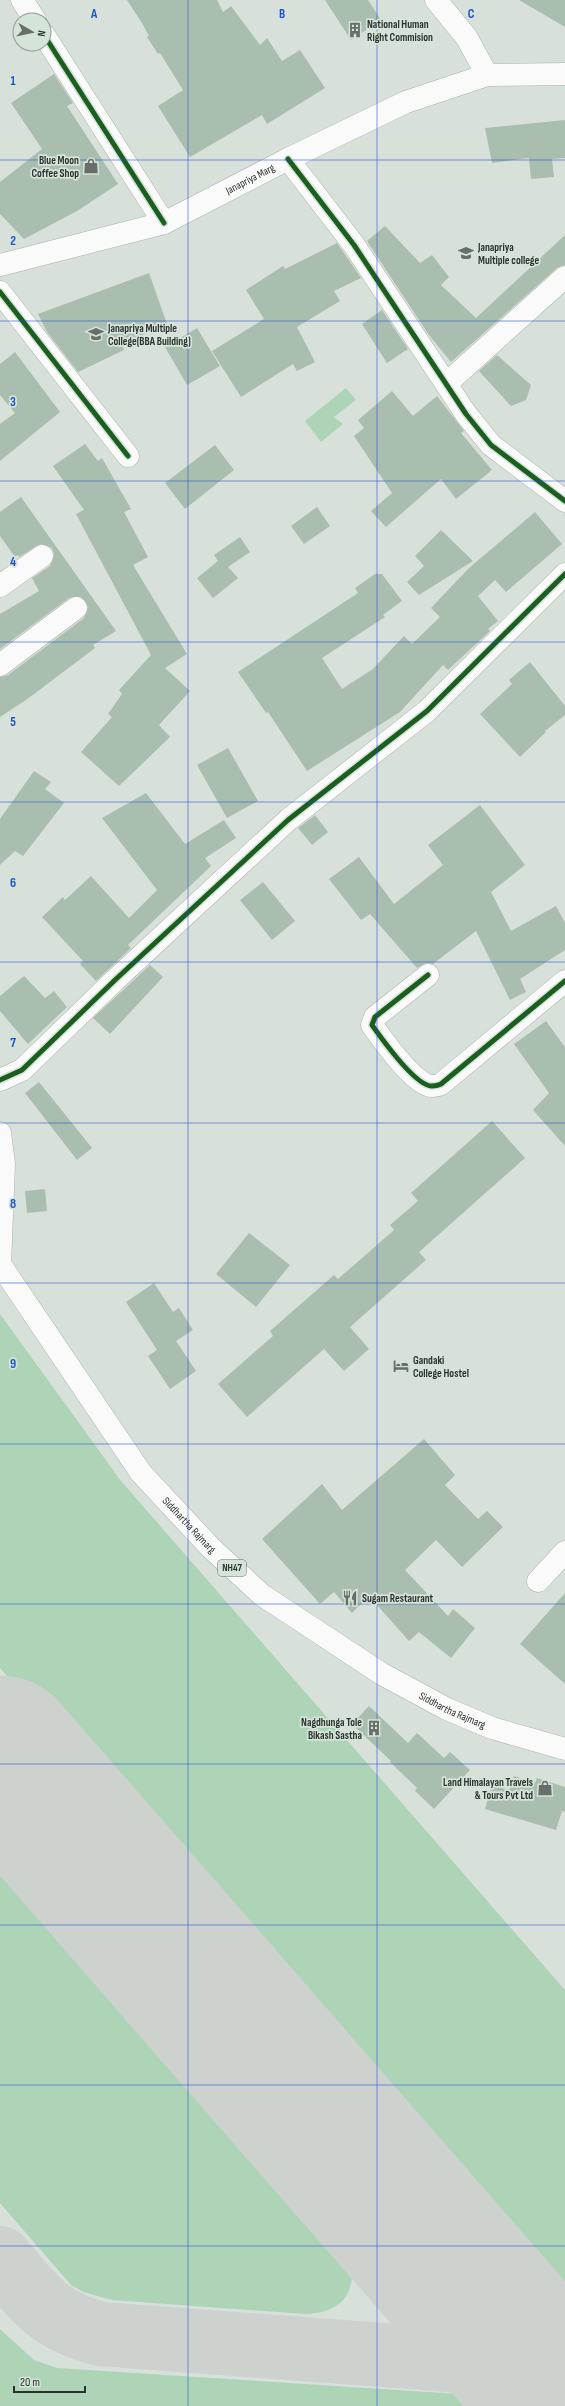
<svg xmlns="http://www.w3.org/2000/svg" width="565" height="2406" font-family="'Sofia Sans Condensed',sans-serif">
  <rect width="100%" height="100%" fill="#d8e0da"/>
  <path fill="#aed4b8" d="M346 388 356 400 334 417 343 424 321 442 305 421Z
    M0 1314 121 1481 565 1990V2314L0 1668Z
    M0 1839 348 2238C357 2278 356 2312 305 2314L112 2300 83 2292 71 2285 0 2203Z
    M0 2329 34 2360 57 2368 475 2395 485 2406H0Z"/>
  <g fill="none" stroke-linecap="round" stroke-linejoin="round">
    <path stroke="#cdd2ce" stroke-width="64" d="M0 2258C35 2298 46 2320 101 2334L477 2362C510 2368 527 2373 555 2391"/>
    <path stroke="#cdd2ce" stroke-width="159" d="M0 1755 565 2402"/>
  </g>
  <path fill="#a9beaf" d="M127 0H217L223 12 231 6 260 45 267 38 282 61 300 50 325 88 267 124 262 115 190 157 158 106 183 90 160 53 158 54 147 37 149 36 142 23Z
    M325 0H368L381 20 351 40Z
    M519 0H565V27Z
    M54 74 73 103 67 106 118 184 77 211 24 239 0 214V182L42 149 11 103Z
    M565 120V158L552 159 554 177 531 179 529 158 492 163 485 128Z
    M385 226 420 263 432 255 449 277 441 285 476 318 565 235V265L557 268 451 362 429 335 367 241Z
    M337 243 361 278 334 291 340 301 297 327 315 362 297 371 293 364 241 397 212 351 264 319 246 290 283 266 285 269Z
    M149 273 167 324 122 344 124 350 78 372 47 332 38 314Z
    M382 310 408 349 387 363 362 324Z
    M197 328 220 366 187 385 165 347Z
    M15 352 60 412 0 461V424L15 413 0 395V364Z
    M497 355 531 385 526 400 511 406 479 371Z
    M392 391 413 416 437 396 464 431 461 433 492 470 456 499 441 479 386 527 371 511 392 493 354 436 364 428 358 420Z
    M85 444 98 461 102 458 131 509 124 512 148 557 133 565 187 654 165 668 190 691 159 725 170 737 119 786 81 752 112 717 108 714 122 694 119 690 151 655 76 514 84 510 53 466Z
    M215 445 234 470 185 509 165 483Z
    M21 497 116 631 93 645 95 648 26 700 0 717V677L8 675 84 618 88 607 81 597 69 598 0 649V614L39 591 32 578 50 566 54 555 52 548 41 544 19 557 18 555 15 557 0 536V512Z
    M317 507 330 526 304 544 291 526Z
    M535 512 562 544 506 592 495 580 478 596 498 621 488 629 490 631 448 670 443 665 400 712 307 771 268 712 266 713 238 672 358 593 355 588 375 574H382L402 601 383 615 385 617 322 658 342 689 373 669 404 636 412 644 440 617 431 608 469 568Z
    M441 530 473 561 419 595 407 582 424 566 415 556Z
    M240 537 250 552 228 567 238 578 213 598 197 578 218 561 214 555Z
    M530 662 565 706V715L545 731 546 732 520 757 480 714 512 684 509 680Z
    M228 748 258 801 227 818 197 765Z
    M34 771 51 782 45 789 64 803 23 856 15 851 0 865V819Z
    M146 793 185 844 224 820 236 838 205 858 211 866 128 945 131 948 96 981 80 964 83 961 42 917 63 897 65 900 91 876 129 918 157 890 102 818Z
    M480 805 525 865 491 892 511 931 556 906 565 923V950L520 979 526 992 510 1000 476 931 433 964 426 963 417 968 370 914 361 920 329 879 359 857 394 904 443 865 428 845Z
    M315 815 328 832 312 845 298 828Z
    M263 882 295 921 272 940 240 900Z
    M150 965 163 977 110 1034 93 1018Z
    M24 976 45 998 54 991 67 1007 28 1044 0 1011V996Z
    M546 1021 565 1047V1146L533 1110 549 1093 514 1044Z
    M39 1082 92 1148 77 1160 25 1093Z
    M492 1121 525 1158 419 1252 426 1260 350 1327 369 1349 344 1371 324 1349 247 1417 218 1384 273 1336 270 1331 334 1275 338 1279 394 1230 390 1225 418 1201 411 1193Z
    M45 1189 47 1211 27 1213 25 1191Z
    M249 1233 290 1265 256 1307 216 1274Z
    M154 1283 173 1312 179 1308 193 1330 176 1341 196 1371 170 1389 148 1356 157 1350 126 1302Z
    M424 1439 455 1475 445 1485 478 1519 487 1511 503 1527 462 1567 436 1540 405 1570 448 1616 453 1609 475 1628 451 1658 419 1632 409 1641 369 1596 352 1613 334 1592 320 1604 262 1539 322 1484 342 1510Z
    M565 1593V1684L520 1644Z
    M369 1706 408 1743 417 1733 444 1758 450 1752 470 1770 434 1809 415 1791 417 1788 390 1762 391 1761 352 1724Z
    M514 1776 535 1783 537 1778 565 1787V1812L562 1811 556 1830 485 1809 492 1785 509 1790Z"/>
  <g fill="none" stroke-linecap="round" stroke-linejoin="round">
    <defs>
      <path id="minor" d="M22 0 35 20
        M436 0 467 38 487 75
        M44 35 164 223
        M288 159 354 245 466 414 491 445 565 501
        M0 292 128 456
        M446 384 565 277
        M0 586 42 556
        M0 665 76 608
        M428 975 375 1017 372 1025C382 1039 415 1086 432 1086 435 1086 439 1085 441 1084L565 981
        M0 1080 22 1070 115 980 288 820 427 711 565 574
        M0 1133 4 1164 0 1265
        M538 1581 565 1552"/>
      <g id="secondary">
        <path id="s1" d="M0 265 164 223 288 159 406 102 487 75 565 74"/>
      </g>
      <g id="trunk">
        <path id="s2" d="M0 1264 141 1473 211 1548 262 1595 382 1674 447 1709 492 1728 565 1749"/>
      </g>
    </defs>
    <use href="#minor" stroke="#acb2ad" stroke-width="23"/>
    <use href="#secondary" stroke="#acb2ad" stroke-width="23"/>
    <use href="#trunk" stroke="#acb2ad" stroke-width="23"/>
    <use href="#minor" stroke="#f9faf9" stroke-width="22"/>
    <use href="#secondary" stroke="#f9faf9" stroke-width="22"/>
    <use href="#trunk" stroke="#f9faf9" stroke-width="22"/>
    <defs>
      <path id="cycleway" d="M44 35 164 223
        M288 159 354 245 466 414 491 445 565 501
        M0 292 128 456
        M428 975 375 1017 372 1025C382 1039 415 1086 432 1086 435 1086 439 1085 441 1084L565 981
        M0 1080 22 1070 115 980 288 820 427 711 565 574"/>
    </defs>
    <use href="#cycleway" stroke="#d5e4d8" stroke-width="8"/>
    <use href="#cycleway" stroke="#1b5e20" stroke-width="5"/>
  </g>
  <path fill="none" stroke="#1d4ed8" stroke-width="1" stroke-opacity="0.55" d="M188 0V2406M377 0V2406M0 160H565M0 321H565M0 481H565M0 642H565M0 802H565M0 962H565M0 1123H565M0 1283H565M0 1444H565M0 1604H565M0 1764H565M0 1925H565M0 2085H565M0 2246H565"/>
  <defs>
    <symbol id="building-bare" viewBox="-9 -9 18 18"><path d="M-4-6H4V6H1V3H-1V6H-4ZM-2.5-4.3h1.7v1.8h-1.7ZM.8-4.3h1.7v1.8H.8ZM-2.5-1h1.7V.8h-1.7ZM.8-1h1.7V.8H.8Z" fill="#686e6a" stroke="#d5e4d8" stroke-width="2.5" paint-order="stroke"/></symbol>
    <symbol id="shop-bare" viewBox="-9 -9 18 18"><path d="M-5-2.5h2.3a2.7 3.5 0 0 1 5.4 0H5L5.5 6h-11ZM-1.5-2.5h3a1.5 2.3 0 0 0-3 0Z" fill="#686e6a" stroke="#d5e4d8" stroke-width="2.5" paint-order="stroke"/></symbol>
    <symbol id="university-bare" viewBox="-9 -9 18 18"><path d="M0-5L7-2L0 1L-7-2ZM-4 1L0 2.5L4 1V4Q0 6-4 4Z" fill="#686e6a" stroke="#d5e4d8" stroke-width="2.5" paint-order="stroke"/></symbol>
    <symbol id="hotel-bare" viewBox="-9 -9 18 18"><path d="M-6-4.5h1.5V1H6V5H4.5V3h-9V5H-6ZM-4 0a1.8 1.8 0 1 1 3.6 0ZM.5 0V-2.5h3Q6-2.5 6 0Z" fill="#686e6a" stroke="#d5e4d8" stroke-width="2.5" paint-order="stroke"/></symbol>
    <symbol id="restaurant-bare" viewBox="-9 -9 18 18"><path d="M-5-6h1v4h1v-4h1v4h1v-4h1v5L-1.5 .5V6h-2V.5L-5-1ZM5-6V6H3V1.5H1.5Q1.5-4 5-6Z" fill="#686e6a" stroke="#d5e4d8" stroke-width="2.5" paint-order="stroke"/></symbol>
  </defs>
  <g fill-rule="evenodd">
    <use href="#building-bare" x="344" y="19" width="22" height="22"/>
    <use href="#shop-bare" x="80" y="155" width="22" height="22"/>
    <use href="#university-bare" x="455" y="242" width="22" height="22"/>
    <use href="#university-bare" x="85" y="323" width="22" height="22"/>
    <use href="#hotel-bare" x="390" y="1355" width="22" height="22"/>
    <use href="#restaurant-bare" x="339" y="1587" width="22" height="22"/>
    <use href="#building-bare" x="363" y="1717" width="22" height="22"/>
    <use href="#shop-bare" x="534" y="1777" width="22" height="22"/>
  </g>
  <g text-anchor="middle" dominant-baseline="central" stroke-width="3.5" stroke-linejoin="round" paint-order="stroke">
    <rect fill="#d5e4d8" stroke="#5f6760" stroke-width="1" x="218" y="1560" width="28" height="16" rx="3"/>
    <g font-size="10" font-weight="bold" fill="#2c312d">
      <text x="232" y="1568">NH47</text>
    </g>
    <g font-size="11" font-weight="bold" fill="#2c312d" stroke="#d5e4d8" text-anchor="start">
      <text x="367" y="24">National Human<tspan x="367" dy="13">Right Commision</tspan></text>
      <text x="79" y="160" text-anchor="end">Blue Moon<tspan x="79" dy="13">Coffee Shop</tspan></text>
      <text x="478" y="247">Janapriya<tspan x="478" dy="13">Multiple college</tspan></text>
      <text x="108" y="328">Janapriya Multiple<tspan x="108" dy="13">College(BBA Building)</tspan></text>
      <text x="413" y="1360">Gandaki<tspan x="413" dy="13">College Hostel</tspan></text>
      <text x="362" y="1598">Sugam Restaurant</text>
      <text x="362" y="1722" text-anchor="end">Nagdhunga Tole<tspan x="362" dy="13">Bikash Sastha</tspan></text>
      <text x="533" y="1782" text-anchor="end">Land Himalayan Travels<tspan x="533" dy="13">&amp; Tours Pvt Ltd</tspan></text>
    </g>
    <g font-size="11" fill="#2c312d" stroke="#d5e4d8">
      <text stroke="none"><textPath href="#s1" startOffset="266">Janapriya Marg</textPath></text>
      <text stroke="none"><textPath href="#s2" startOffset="323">Siddhartha Rajmarg</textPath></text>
      <text stroke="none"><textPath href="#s2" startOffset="647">Siddhartha Rajmarg</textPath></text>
    </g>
  </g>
  <g font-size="13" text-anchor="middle" font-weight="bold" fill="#1d4ed8" stroke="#d5e4d8" stroke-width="3.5" stroke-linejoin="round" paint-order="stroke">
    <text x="94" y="18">A</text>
    <text x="282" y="18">B</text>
    <text x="471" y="18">C</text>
    <text x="13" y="85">1</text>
    <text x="13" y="245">2</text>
    <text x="13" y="406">3</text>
    <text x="13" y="566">4</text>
    <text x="13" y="726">5</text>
    <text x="13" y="887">6</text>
    <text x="13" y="1047">7</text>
    <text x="13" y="1208">8</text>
    <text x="13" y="1368">9</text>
  </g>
  <g transform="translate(32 32) rotate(99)"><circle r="19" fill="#d5e4d8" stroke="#919c94"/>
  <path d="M0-3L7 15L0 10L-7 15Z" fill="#686e6a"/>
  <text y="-6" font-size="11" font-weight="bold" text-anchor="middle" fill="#2c312d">N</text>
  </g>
  <path d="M14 2386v6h71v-6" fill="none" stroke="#2c312d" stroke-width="2"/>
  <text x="20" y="2386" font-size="12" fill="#2c312d" stroke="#d5e4d8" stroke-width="3" paint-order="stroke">20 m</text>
</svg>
